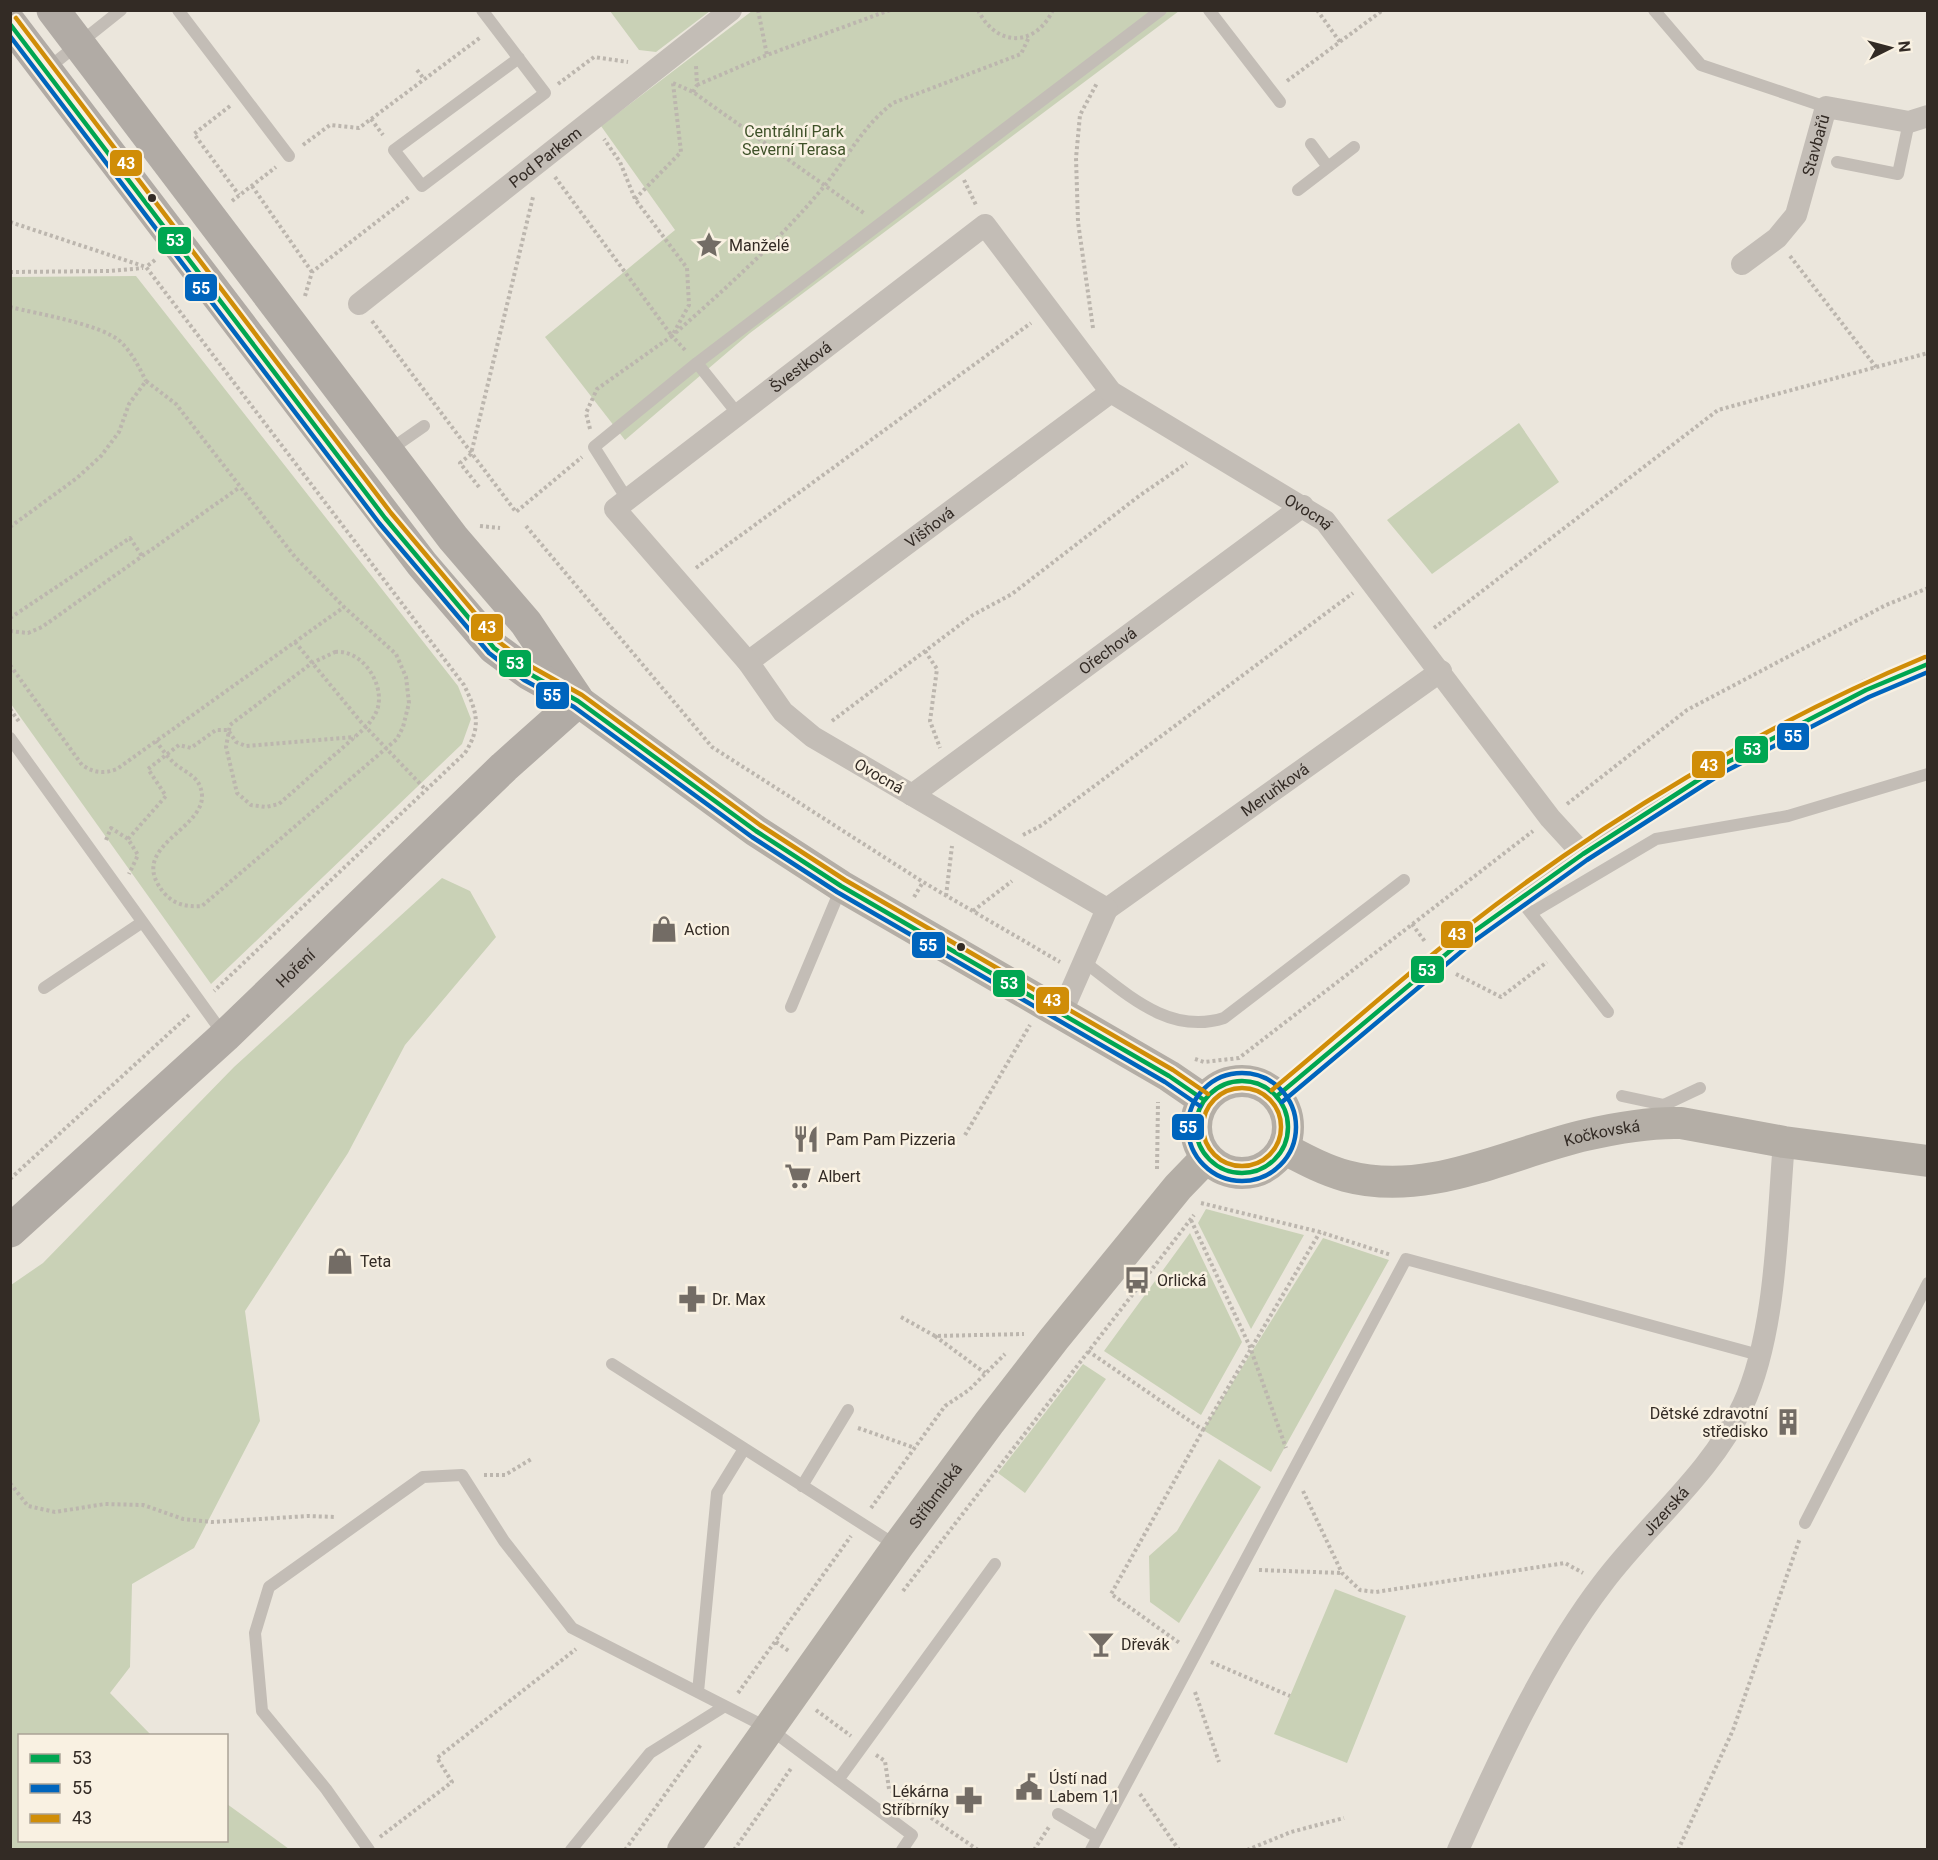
<svg xmlns="http://www.w3.org/2000/svg" width="1938" height="1860" font-family="Roboto,sans-serif">
  <rect width="100%" height="100%" fill="#ebe6dc"/>
  <path fill="#c9d1b6" d="M610 11H710L656 52 639 50Z
    M752 11H1179L750 333 625 440 545 337 675 230 601 126Z
    M136 276 458 686 471 719 462 744 211 984 11 704V277Z
    M1519 423 1559 482 1432 574 1387 520Z
    M442 878 470 891 496 937 405 1045 348 1153 245 1311 260 1421 194 1548 132 1584 130 1667 110 1693 151 1735 20 1736V1840H226L227 1804 289 1849H11V1285L43 1263 234 1067Z
    M1206 1209 1304 1235 1251 1329 1198 1223Z
    M1190 1233 1242 1342 1201 1415 1104 1351Z
    M1323 1238 1389 1260 1271 1472 1203 1430Z
    M1083 1364 1106 1379 1025 1493 998 1473Z
    M1219 1459 1261 1487 1179 1623 1150 1602 1149 1556 1177 1531Z
    M1335 1589 1406 1616 1347 1763 1274 1734Z"/>
  <g fill="none" stroke-linecap="round" stroke-linejoin="round">
    <path stroke="#bcb6ae" stroke-width="4" stroke-dasharray="3 3" stroke-linecap="butt" d="M758 10 767 55
      M978 10C996 47 1035 48 1053 10
      M1317 10 1340 42
      M417 70 424 79
      M1287 81 1383 10
      M673 83 693 92 865 214
      M558 84 594 57 628 62
      M697 85 767 55 890 10
      M693 92 697 85 696 66
      M230 106 194 134 239 195
      M371 119 383 135
      M303 145 330 125 359 128 481 37
      M555 177 672 336
      M964 180 976 205
      M252 186 312 272
      M635 199 681 152 673 83
      M232 201 276 167
      M10 222 146 267
      M1790 256 1876 367
      M155 260 146 267 464 685C477 712 482 726 465 753L214 991
      M10 272 110 271 143 268
      M305 296 312 272 410 196
      M10 307C38 314 101 324 121 342 132 353 139 367 146 381
      M372 321 516 512 582 457
      M1093 328 1078 222 1076 158 1080 115 1097 83
      M685 350 672 336C724 290 782 238 826 184 848 156 864 125 893 103L1021 54 1029 37
      M590 429 586 413 597 389 672 336 689 305 687 268 635 199 620 162 604 139
      M479 487 460 463 471 454 533 197
      M480 526 500 528
      M526 526 712 747 923 882 1060 962
      M10 527 77 478 101 456 119 432 129 404 146 381 176 404 295 557 344 607 396 654 406 677 409 703 403 727 397 739 202 906C188 907 175 905 165 894 124 847 204 831 202 795 200 775 186 774 173 762 167 756 161 748 156 741
      M696 568 1031 323
      M10 618 130 538 142 556
      M1434 628 1718 410 1928 353
      M10 631 28 633 42 627 240 487
      M295 642 361 722 426 790
      M925 651 937 669 930 721 940 748
      M335 652C361 649 384 682 378 707 376 715 371 721 366 727L279 804 266 807 251 805 237 793 226 747 230 725 312 663Z
      M10 665 82 765C94 773 104 774 117 769L344 607
      M10 709 20 723
      M832 721 973 615 1012 594 1139 496 1187 463
      M1567 804 1687 710 1886 605 1928 588
      M1023 835 1042 825 1353 593
      M128 839 166 796 148 769 179 745 191 748 216 730H228L236 742 246 746 355 737
      M106 840 111 828 128 839 138 855 129 874
      M946 896 952 846
      M914 897 923 882
      M973 911 1012 881
      M1412 924 1426 943
      M1456 974 1501 997 1547 962
      M1195 1059 1204 1062 1239 1058 1533 831
      M965 1135 1030 1025
      M1157 1169 1158 1102
      M10 1179 189 1015
      M1201 1203 1320 1232 1391 1255
      M1191 1220 1250 1347 1286 1448
      M901 1317 935 1336 1024 1334
      M935 1336 985 1373
      M1088 1351 1203 1430 1111 1594 1181 1644
      M858 1428 915 1448
      M1203 1430 1320 1232
      M484 1475H505L533 1458
      M10 1483 28 1506 55 1512 105 1504 143 1505 183 1519 212 1522 308 1516 336 1517
      M1303 1491 1342 1573 1360 1590 1376 1592 1565 1563 1583 1573
      M871 1508 945 1406 969 1390 1005 1354
      M1259 1570 1342 1573
      M903 1591 1194 1215
      M776 1642 790 1652
      M1211 1662 1290 1696
      M1195 1692 1219 1762
      M738 1693 851 1536
      M816 1710 851 1736
      M876 1755 885 1761 889 1789 978 1850
      M1140 1794 1179 1850
      M380 1837 452 1782 437 1758 576 1649
      M625 1850 702 1743
      M734 1850 792 1767
      M1034 1850 1049 1827
      M1247 1850 1291 1832 1344 1818
      M1678 1850 1733 1730 1800 1538"/>
    <path stroke="#c3bdb6" stroke-width="12" d="M178 10 289 156
      M482 10 545 93 422 186 394 150 519 58
      M1209 10 1280 102
      M1654 10 1701 65 1826 107
      M47 69 121 10
      M1311 144 1328 167
      M1837 162 1898 174 1909 122
      M1298 190 1354 147
      M697 363 737 413
      M388 451 424 426
      M627 499 594 447 697 363 1161 10
      M10 738 224 1035
      M1526 907 1608 1012
      M1531 913 1656 839 1788 816 1928 774
      M1083 961C1125 992 1168 1036 1224 1018L1404 880
      M44 988 141 923
      M791 1007 841 888
      M1622 1096 1664 1105
      M1665 1122 1664 1105 1700 1088
      M612 1364 897 1546
      M802 1486 848 1410
      M1805 1523 1928 1283
      M698 1692 717 1493 744 1449
      M838 1780 995 1564
      M1058 1814 1097 1837
      M369 1850 326 1789 262 1711 255 1633 269 1587 423 1477 462 1475 504 1541 572 1628 770 1729 912 1835 902 1850
      M571 1850 650 1753 725 1706
      M1091 1850 1406 1259 1759 1355"/>
    <g stroke="#c3bdb6" stroke-width="22">
      <path id="s1" d="M1742 264 1777 238 1796 215 1826 107 1909 122 1928 116"/>
      <path id="s2" d="M359 304 731 10"/>
      <path id="s3" d="M748 662 1111 392"/>
      <path id="s4" d="M912 795 1303 506"/>
      <path id="s5" d="M1107 909 1441 671"/>
      <path id="s6" d="M1061 1014 1107 909 813 737 783 712 748 662 615 509 985 225 1111 392 1325 521 1550 818 1583 854"/>
      <path d="M1277 1096 1469 935 1583 854 1720 766 1866 690 1928 664"/>
      <path id="s7" d="M1458 1850C1498 1761 1544 1660 1603 1583 1648 1523 1711 1474 1743 1405 1777 1331 1777 1223 1784 1142"/>
    </g>
    <g stroke="#b4aea6" stroke-width="32">
      <path d="M578 701 756 831 841 886 1169 1076 1204 1100"/>
      <circle cx="1242" cy="1127" r="46"/>
      <path id="s8" d="M1283 1148C1304 1159 1324 1170 1346 1176 1428 1198 1508 1153 1586 1135 1616 1128 1650 1122 1681 1123L1784 1142 1928 1161"/>
      <path id="s9" d="M683 1850 898 1546 989 1423 1054 1339 1178 1187 1206 1158"/>
    </g>
    <g stroke="#b1aba5" stroke-width="33">
      <path d="M53 10 453 538 526 623 577 699"/>
      <path d="M10 23 422 564 494 648 528 673 578 701"/>
      <path id="s10" d="M10 1231 225 1036 504 767 578 701"/>
    </g>
    <defs>
      <path id="bus-1" d="M10 24 385 518 494 648 528 673 578 701 756 831 841 886 1169 1076 1204 1100
        M1196 1127a46 46 0 1 1 92 0a46 46 0 1 1-92 0Z
        M1277 1096 1469 935 1583 854 1720 766 1866 690 1928 664"/>
      <path id="bus-2" d="M10 36 379 523 489 653 524 680 574 707 752 837 837 892 1165 1082 1200 1106
        M1188 1127a54 54 0 1 1 108 0a54 54 0 1 1-108 0Z
        M1282 1102 1474 941 1587 860 1724 772 1869 697 1928 672"/>
      <path id="bus-3" d="M16 18 391 513 499 642 532 667 582 695 760 825 845 880 1173 1070 1208 1094
        M1203 1127a39 39 0 1 1 78 0a39 39 0 1 1-78 0Z
        M1272 1090C1336 1037 1398 981 1464 929 1601 822 1764 724 1925 657"/>
    </defs>
    <use href="#bus-1" stroke="#f9f1e2" stroke-width="9"/>
    <use href="#bus-2" stroke="#f9f1e2" stroke-width="9"/>
    <use href="#bus-3" stroke="#f9f1e2" stroke-width="9"/>
    <use href="#bus-1" stroke="#00a651" stroke-width="4.5"/>
    <use href="#bus-2" stroke="#0065bd" stroke-width="4.5"/>
    <use href="#bus-3" stroke="#d08d07" stroke-width="4.5"/>
  </g>
  <defs>
    <symbol id="sight-bare" viewBox="-9 -9 18 18"><path d="M0-6L1.8-2.2L6-1.7L2.9 1.2L3.7 5.4L0 3.3L-3.7 5.4L-2.9 1.2L-6-1.7L-1.8-2.2Z" fill="#736c65" stroke="#f9f1e2" stroke-width="2.5" paint-order="stroke"/></symbol>
    <symbol id="shop-bare" viewBox="-9 -9 18 18"><path d="M-5-2.5h2.3a2.7 3.5 0 0 1 5.4 0H5L5.5 6h-11ZM-1.5-2.5h3a1.5 2.3 0 0 0-3 0Z" fill="#736c65" stroke="#f9f1e2" stroke-width="2.5" paint-order="stroke"/></symbol>
    <symbol id="restaurant-bare" viewBox="-9 -9 18 18"><path d="M-5-6h1v4h1v-4h1v4h1v-4h1v5L-1.5 .5V6h-2V.5L-5-1ZM5-6V6H3V1.5H1.5Q1.5-4 5-6Z" fill="#736c65" stroke="#f9f1e2" stroke-width="2.5" paint-order="stroke"/></symbol>
    <symbol id="supermarket-bare" viewBox="-9 -9 18 18"><path d="M-6-5.5h2.5l.6 2H6L4.5 2H-2.5L-4.4-4H-6ZM-1.5 3.2a1.3 1.3 0 1 0 .1 0ZM3 3.2a1.3 1.3 0 1 0 .1 0Z" fill="#736c65" stroke="#f9f1e2" stroke-width="2.5" paint-order="stroke"/></symbol>
    <symbol id="bus-bare" viewBox="-9 -9 18 18"><path d="M-5-6H5V4H4V6H2V4H-2V6H-4V4H-5ZM-3.5-4V0h7V-4ZM-3.5 1.2v1.5H-2V1.2ZM2 1.2v1.5H3.5V1.2Z" fill="#736c65" stroke="#f9f1e2" stroke-width="2.5" paint-order="stroke"/></symbol>
    <symbol id="pharmacy-bare" viewBox="-9 -9 18 18"><path d="M-2-6h4v4h4v4h-4v4h-4v-4h-4v-4h4Z" fill="#736c65" stroke="#f9f1e2" stroke-width="2.5" paint-order="stroke"/></symbol>
    <symbol id="building-bare" viewBox="-9 -9 18 18"><path d="M-4-6H4V6H1V3H-1V6H-4ZM-2.5-4.3h1.7v1.8h-1.7ZM.8-4.3h1.7v1.8H.8ZM-2.5-1h1.7V.8h-1.7ZM.8-1h1.7V.8H.8Z" fill="#736c65" stroke="#f9f1e2" stroke-width="2.5" paint-order="stroke"/></symbol>
    <symbol id="bar-bare" viewBox="-9 -9 18 18"><path d="M-6-5H6L.8 .8V4.5H3.5V6h-7V4.5H-.8V.8Z" fill="#736c65" stroke="#f9f1e2" stroke-width="2.5" paint-order="stroke"/></symbol>
    <symbol id="civic-bare" viewBox="-9 -9 18 18"><path d="M-.6-6.5H3V-4.5H.6V-3L4-1V1h2V6H-6V1h2V-1L-.6-3ZM-1.2 2.5V6h2.4V2.5Z" fill="#736c65" stroke="#f9f1e2" stroke-width="2.5" paint-order="stroke"/></symbol>
  </defs>
  <g fill-rule="evenodd">
    <use href="#sight-bare" x="690" y="226" width="38" height="38"/>
    <use href="#shop-bare" x="645" y="910" width="38" height="38"/>
    <use href="#restaurant-bare" x="787" y="1120" width="38" height="38"/>
    <use href="#supermarket-bare" x="779" y="1157" width="38" height="38"/>
    <use href="#shop-bare" x="321" y="1242" width="38" height="38"/>
    <use href="#bus-bare" x="1118" y="1261" width="38" height="38"/>
    <use href="#pharmacy-bare" x="673" y="1280" width="38" height="38"/>
    <use href="#building-bare" x="1769" y="1403" width="38" height="38"/>
    <use href="#bar-bare" x="1082" y="1625" width="38" height="38"/>
    <use href="#civic-bare" x="1010" y="1768" width="38" height="38"/>
    <use href="#pharmacy-bare" x="950" y="1781" width="38" height="38"/>
  </g>
  <g fill="#332b25" stroke="#f9f1e2" stroke-width="2">
    <circle cx="152" cy="198" r="5"/>
    <circle cx="961" cy="947" r="5"/>
  </g>
  <g text-anchor="middle" dominant-baseline="central" stroke-width="5" stroke-linejoin="round" paint-order="stroke">
    <g font-size="16" fill="#3e5128" stroke="#f9f1e2">
      <text x="794" y="131">Centrální Park<tspan x="794" dy="18">Severní Terasa</tspan></text>
    </g>
    <g font-size="16" fill="#332b25" stroke="#f9f1e2">
      <text stroke="none"><textPath href="#s1" startOffset="146">Stavbařů</textPath></text>
      <text stroke="none"><textPath href="#s2" startOffset="237">Pod Parkem</textPath></text>
      <text stroke="none"><textPath href="#s6" startOffset="992">Švestková</textPath></text>
      <text stroke="none"><textPath href="#s6" startOffset="1665">Ovocná</textPath></text>
      <text stroke="none"><textPath href="#s3" startOffset="226">Višňová</textPath></text>
      <text stroke="none"><textPath href="#s4" startOffset="243">Ořechová</textPath></text>
      <text transform="translate(879 776) rotate(30)">Ovocná</text>
      <text stroke="none"><textPath href="#s5" startOffset="206">Meruňková</textPath></text>
      <text stroke="none"><textPath href="#s10" startOffset="388">Hoření</textPath></text>
      <text stroke="none"><textPath href="#s8" startOffset="332">Kočkovská</textPath></text>
      <text stroke="none"><textPath href="#s9" startOffset="435">Stříbrnická</textPath></text>
      <text stroke="none"><textPath href="#s7" startOffset="400">Jizerská</textPath></text>
    </g>
    <g font-size="16" fill="#332b25" stroke="#f9f1e2" text-anchor="start">
      <text x="729" y="245">Manželé</text>
      <text x="684" y="929">Action</text>
      <text x="826" y="1139">Pam Pam Pizzeria</text>
      <text x="818" y="1176">Albert</text>
      <text x="360" y="1261">Teta</text>
      <text x="1157" y="1280">Orlická</text>
      <text x="712" y="1299">Dr. Max</text>
      <text x="1768" y="1413" text-anchor="end">Dětské zdravotní<tspan x="1768" dy="18">středisko</tspan></text>
      <text x="1121" y="1644">Dřevák</text>
      <text x="1049" y="1778">Ústí nad<tspan x="1049" dy="18">Labem 11</tspan></text>
      <text x="949" y="1791" text-anchor="end">Lékárna<tspan x="949" dy="18">Stříbrníky</tspan></text>
    </g>
  </g>
  <g stroke="#f9f1e2" stroke-width="2">
    <rect x="109" y="149" width="34" height="28" rx="6" fill="#d08d07"/>
    <rect x="157" y="226" width="35" height="29" rx="6" fill="#00a651"/>
    <rect x="184" y="273" width="34" height="29" rx="6" fill="#0065bd"/>
    <rect x="470" y="613" width="34" height="29" rx="6" fill="#d08d07"/>
    <rect x="498" y="649" width="34" height="29" rx="6" fill="#00a651"/>
    <rect x="535" y="681" width="35" height="29" rx="6" fill="#0065bd"/>
    <rect x="1776" y="722" width="34" height="29" rx="6" fill="#0065bd"/>
    <rect x="1734" y="735" width="35" height="29" rx="6" fill="#00a651"/>
    <rect x="1691" y="750" width="35" height="29" rx="6" fill="#d08d07"/>
    <rect x="1440" y="920" width="34" height="29" rx="6" fill="#d08d07"/>
    <rect x="911" y="931" width="35" height="28" rx="6" fill="#0065bd"/>
    <rect x="1410" y="955" width="35" height="29" rx="6" fill="#00a651"/>
    <rect x="992" y="969" width="34" height="29" rx="6" fill="#00a651"/>
    <rect x="1035" y="986" width="35" height="29" rx="6" fill="#d08d07"/>
    <rect x="1171" y="1113" width="34" height="28" rx="6" fill="#0065bd"/>
  </g>
  <g font-size="16" text-anchor="middle" font-weight="bold" fill="#fff">
    <text x="126" y="169">43</text>
    <text x="175" y="246">53</text>
    <text x="201" y="294">55</text>
    <text x="487" y="633">43</text>
    <text x="515" y="669">53</text>
    <text x="552" y="701">55</text>
    <text x="1793" y="742">55</text>
    <text x="1752" y="755">53</text>
    <text x="1709" y="771">43</text>
    <text x="1457" y="940">43</text>
    <text x="928" y="951">55</text>
    <text x="1427" y="976">53</text>
    <text x="1009" y="989">53</text>
    <text x="1052" y="1006">43</text>
    <text x="1188" y="1133">55</text>
  </g>
  <rect width="1938" height="1860" fill="none" stroke="#332b25" stroke-width="24"/>
  <rect x="18" y="1734" width="210" height="108" fill="#f9f1e2" stroke="#aaa296" stroke-width="1.5"/>
  <rect x="30" y="1754" width="30" height="9" fill="#00a651" stroke="#aaa296" stroke-width="1.5"/>
  <text x="72" y="1764" font-size="18" fill="#332b25">53</text>
  <rect x="30" y="1784" width="30" height="9" fill="#0065bd" stroke="#aaa296" stroke-width="1.5"/>
  <text x="72" y="1794" font-size="18" fill="#332b25">55</text>
  <rect x="30" y="1814" width="30" height="9" fill="#d08d07" stroke="#aaa296" stroke-width="1.5"/>
  <text x="72" y="1824" font-size="18" fill="#332b25">43</text>
  <g transform="translate(1890 48) rotate(84)" stroke="#f9f1e2" stroke-width="4.5" paint-order="stroke">
  <path d="M0-4.5L10 22L0 15L-10 22Z" fill="#332b25"/>
  <text y="-9" font-size="16" font-weight="bold" text-anchor="middle" fill="#332b25">N</text>
  </g>
</svg>
